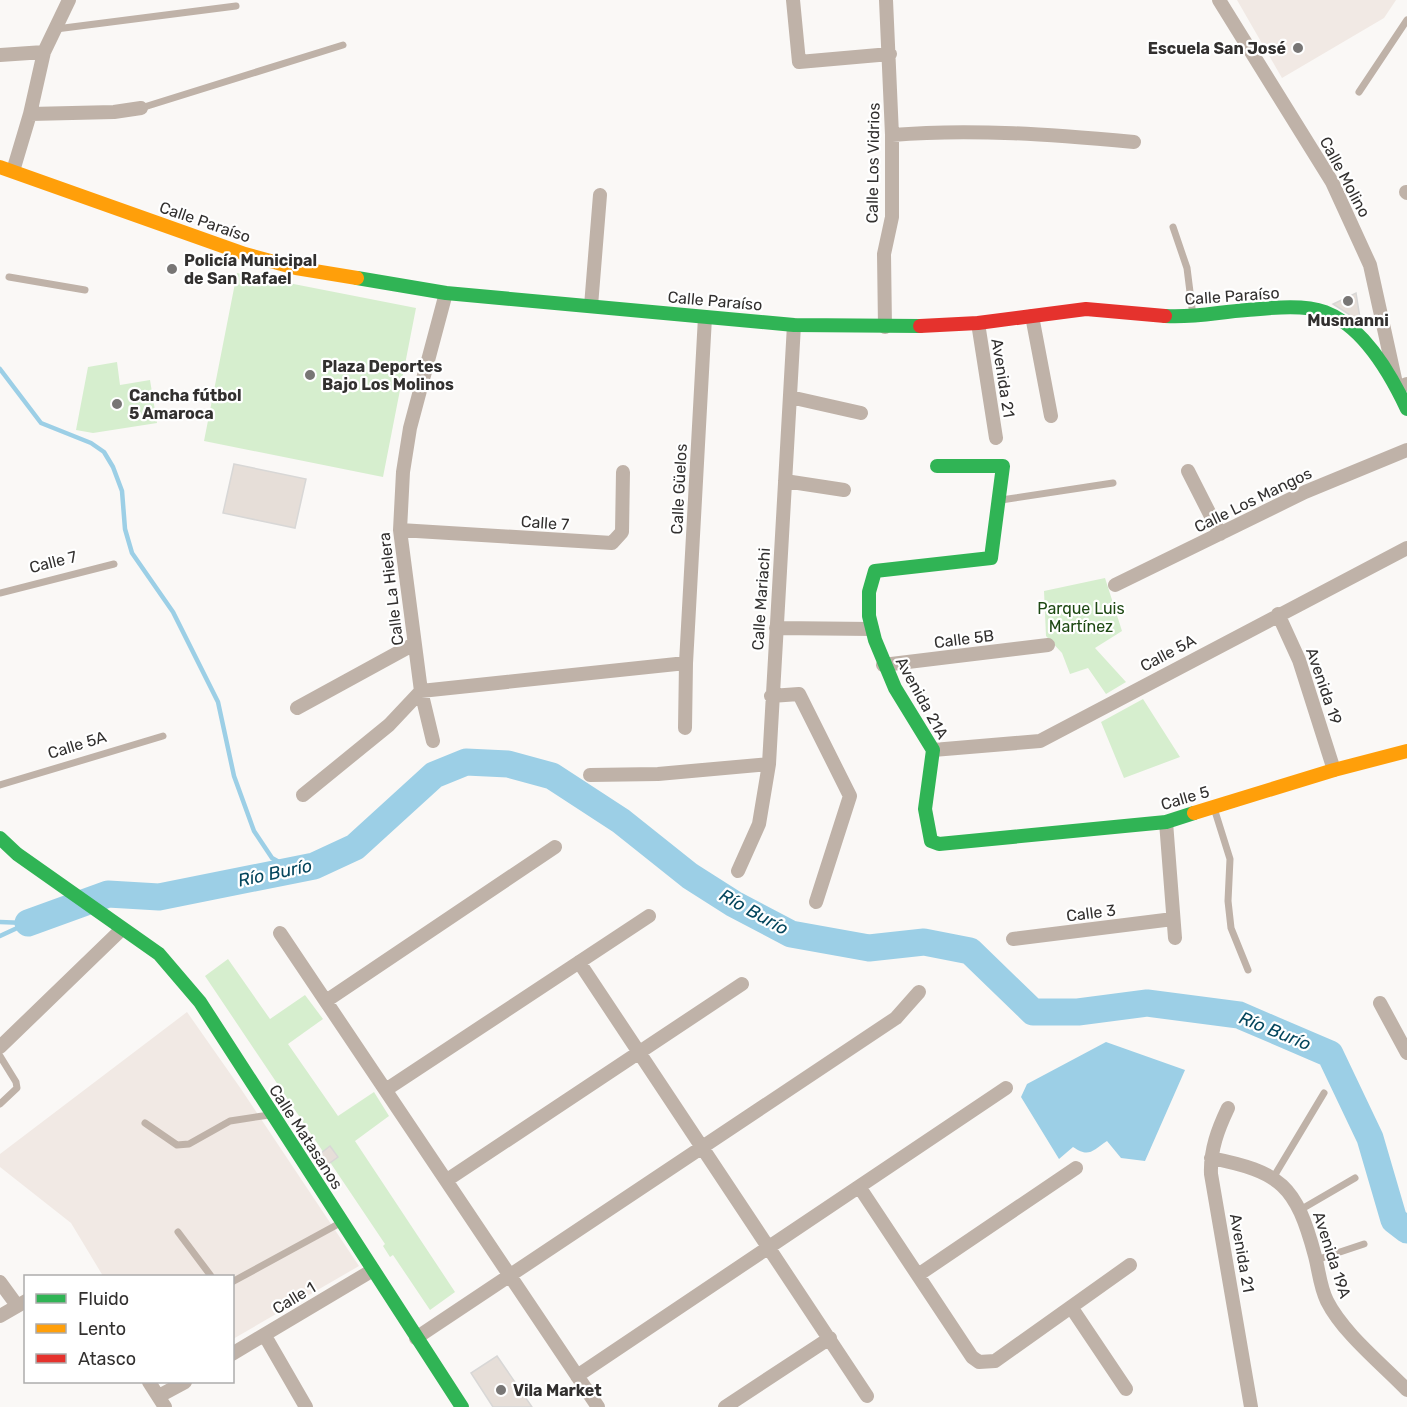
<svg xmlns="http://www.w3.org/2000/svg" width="1407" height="1407" font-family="Rubik,sans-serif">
  <rect width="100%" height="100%" fill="#faf8f6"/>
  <path fill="#f1e9e4" d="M1237 0H1396L1384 18 1282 78Z
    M187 1012 241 1089 359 1266 233 1339 232 1276H103L71 1223 0 1167V1154Z"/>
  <path fill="#d6eece" d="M237 273 416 308 383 477 204 441Z
    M117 362 120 385 150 380 157 423 93 433 76 430 88 367Z
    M1105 578 1122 631 1095 648 1126 682 1106 694 1088 668 1070 674 1062 653 1046 636 1044 591Z
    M1143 699 1180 757 1124 778 1101 722Z
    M228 959 270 1019 305 995 323 1019 288 1044 338 1116 374 1092 389 1116 355 1141 455 1292 430 1310 393 1255 390 1257 383 1246 385 1244 205 976Z"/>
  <path fill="#9ccfe6" d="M1106 1042 1185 1070 1145 1161 1121 1158 1107 1141C1092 1151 1089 1158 1073 1147L1059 1159 1021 1097 1027 1084Z"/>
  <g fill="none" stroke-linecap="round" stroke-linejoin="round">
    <path stroke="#9ccfe6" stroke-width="4.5" d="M0 369 41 423 91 443 104 452 113 467 122 491 125 529 132 553 173 612 218 702 234 776 254 831 272 858 293 870
      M0 922 25 923
      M0 936 28 923"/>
    <path stroke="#9ccfe6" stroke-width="27" d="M28 923 108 894 159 897 314 866 355 847 434 775 466 762 508 764 552 776 621 821 690 876 734 904 791 934 869 948 924 942 970 951 1033 1012H1078L1147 1003 1239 1015 1330 1054 1370 1138 1394 1220 1407 1230"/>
  </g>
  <path fill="#e6ded8" stroke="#d8d7d6" stroke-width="1.5" d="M1356 293 1360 318 1356 319 1333 304Z
    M234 464 306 479 295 528 223 513Z
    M330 1146 338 1157 327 1165 320 1154Z
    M497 1356 532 1407H493L471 1373Z"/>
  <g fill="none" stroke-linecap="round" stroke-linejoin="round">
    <path stroke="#bfb2a8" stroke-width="7" d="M56 29 236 6
      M1359 92 1407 20
      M141 108 343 45
      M1173 227 1187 268 1193 316
      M9 277 85 290
      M1001 500 1113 483
      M0 593 114 564
      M0 785 163 736
      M1214 808 1230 859 1228 901 1231 928 1248 970
      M0 1056 16 1082 17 1088 0 1104
      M145 1123 177 1145 189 1144 230 1121 269 1115
      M1273 1178 1324 1093
      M1300 1210 1355 1178
      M178 1232 211 1276
      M1316 1260 1364 1244
      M232 1282 342 1222"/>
    <path stroke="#bfb2a8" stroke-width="14" d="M793 0 799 62 890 54
      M1219 0 1332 182 1370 265 1397 388 1407 384
      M0 55 44 52
      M30 114 114 112 141 108
      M892 135C973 128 1054 135 1134 142
      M13 171 30 114 44 52 69 0
      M1406 192 1407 193
      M591 306 600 195
      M1032 316 1051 416
      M978 323 996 438
      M885 327 884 254 892 217V135L886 0
      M790 397 861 413
      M1188 471 1220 534
      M785 481 844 490
      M400 530 612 543 622 532 623 472
      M1115 585 1305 492 1407 450
      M1278 614 1299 660 1334 770
      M776 628 872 629
      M883 665 1048 645
      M771 696 799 694 850 796 816 902
      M297 708 414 644
      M685 728 686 663 705 317
      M433 741 421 691 400 530 403 472 410 428 446 293
      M933 750 1040 741 1407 548
      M590 775 658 774 769 764
      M303 795 389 725 421 691 686 663
      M1166 822 1175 938
      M738 871 759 824 769 764 794 325
      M280 933 598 1407
      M1013 939 1173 919
      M579 962 867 1396
      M326 1001 555 847
      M1380 1003 1407 1053
      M0 1047 122 929
      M387 1089 649 916
      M1228 1108C1218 1129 1210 1150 1211 1174L1251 1407
      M1211 1158C1281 1172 1296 1185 1315 1256 1319 1271 1320 1287 1327 1301 1343 1333 1382 1364 1407 1390
      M447 1180 742 984
      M860 1188 972 1357 979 1362 995 1361 1130 1265
      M918 1275 1076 1168
      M0 1282 16 1304
      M1071 1307 1126 1389
      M0 1316 26 1301
      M265 1336 306 1407
      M416 1338 896 1018 919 992
      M232 1354 373 1270
      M577 1376 1006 1088
      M149 1382 165 1407
      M159 1396 185 1382
      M725 1407 830 1338"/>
    <path stroke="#30b455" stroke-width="14" d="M357 278 446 293 794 325 920 326
      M1165 316C1195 318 1218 312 1247 310 1270 308 1303 304 1325 312 1363 326 1391 375 1407 409
      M937 466H1003L991 558 875 571 869 592V616L875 640 895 688 933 750 925 809 931 841 939 844 1166 822 1194 813
      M0 838 17 854 159 954 200 1002 462 1407"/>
    <path stroke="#ff9f0a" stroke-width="14" d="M0 167 245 254 296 268 357 278
      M1194 813 1334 770 1407 751"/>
    <path stroke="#e5322d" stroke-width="14" d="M920 326 978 323 1086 309 1165 316"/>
  </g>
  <g fill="#787675" stroke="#fff" stroke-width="2">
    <circle cx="1298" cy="48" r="6"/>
    <circle cx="172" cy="269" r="6"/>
    <circle cx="1348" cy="301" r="6"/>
    <circle cx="310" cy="375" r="6"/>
    <circle cx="117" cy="404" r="6"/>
    <circle cx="501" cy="1390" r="6"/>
  </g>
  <g text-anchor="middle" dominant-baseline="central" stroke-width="4.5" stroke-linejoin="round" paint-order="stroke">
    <g font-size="16" font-weight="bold" fill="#32302f" stroke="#fff" text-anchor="start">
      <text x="1286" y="48" text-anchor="end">Escuela San José</text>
      <text x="184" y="260">Policía Municipal<tspan x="184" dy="18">de San Rafael</tspan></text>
      <text x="1348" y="320" text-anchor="middle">Musmanni</text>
      <text x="322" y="366">Plaza Deportes<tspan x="322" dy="18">Bajo Los Molinos</tspan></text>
      <text x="129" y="395">Cancha fútbol<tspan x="129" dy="18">5 Amaroca</tspan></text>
      <text x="513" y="1390">Vila Market</text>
    </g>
    <g font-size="16" fill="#32302f" stroke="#fff">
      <text transform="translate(873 163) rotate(-89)">Calle Los Vidrios</text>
      <text transform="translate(1345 177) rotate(62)">Calle Molino</text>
      <text transform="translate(205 222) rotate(19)">Calle Paraíso</text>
      <text transform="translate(1232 296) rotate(-4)">Calle Paraíso</text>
      <text transform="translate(715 301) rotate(5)">Calle Paraíso</text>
      <text transform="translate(1003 378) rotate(81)">Avenida 21</text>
      <text transform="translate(679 489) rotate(-87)">Calle Güelos</text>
      <text transform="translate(1253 500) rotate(-26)">Calle Los Mangos</text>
      <text transform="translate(545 523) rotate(4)">Calle 7</text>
      <text transform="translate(53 562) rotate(-14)">Calle 7</text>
      <text transform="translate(391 589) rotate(-97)">Calle La Hielera</text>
      <text transform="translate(761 599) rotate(-86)">Calle Mariachi</text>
      <text transform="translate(964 639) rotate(-7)">Calle 5B</text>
      <text transform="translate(1168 653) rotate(-28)">Calle 5A</text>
      <text transform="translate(1324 686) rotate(71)">Avenida 19</text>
      <text transform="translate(922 698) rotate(61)">Avenida 21A</text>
      <text transform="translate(77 745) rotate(-17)">Calle 5A</text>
      <text transform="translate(1185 798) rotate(-16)">Calle 5</text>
      <text transform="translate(1091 913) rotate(-7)">Calle 3</text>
      <text transform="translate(306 1137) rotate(57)">Calle Matasanos</text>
      <text transform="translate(1242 1253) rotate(80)">Avenida 21</text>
      <text transform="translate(1332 1255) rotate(72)">Avenida 19A</text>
      <text transform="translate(294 1298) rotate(-31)">Calle 1</text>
    </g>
    <g font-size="16" fill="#1e4913" stroke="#fff">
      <text x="1081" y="608">Parque Luis<tspan x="1081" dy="18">Martínez</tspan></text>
    </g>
    <g font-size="18" font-style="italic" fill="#04465d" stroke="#fff">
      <text transform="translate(275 873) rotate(-12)">Río Burío</text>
      <text transform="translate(754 912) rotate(29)">Río Burío</text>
      <text transform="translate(1275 1031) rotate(22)">Río Burío</text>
    </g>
  </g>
  <rect x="24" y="1275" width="210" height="108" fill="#ffffff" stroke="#adacac" stroke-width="1.5"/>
  <rect x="36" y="1294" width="30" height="9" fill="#30b455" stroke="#adacac" stroke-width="1.5"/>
  <text x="78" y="1305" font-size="18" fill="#32302f">Fluido</text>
  <rect x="36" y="1324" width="30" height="9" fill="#ff9f0a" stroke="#adacac" stroke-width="1.5"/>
  <text x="78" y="1335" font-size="18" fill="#32302f">Lento</text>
  <rect x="36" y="1354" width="30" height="9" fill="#e5322d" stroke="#adacac" stroke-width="1.5"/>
  <text x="78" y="1365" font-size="18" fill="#32302f">Atasco</text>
</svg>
